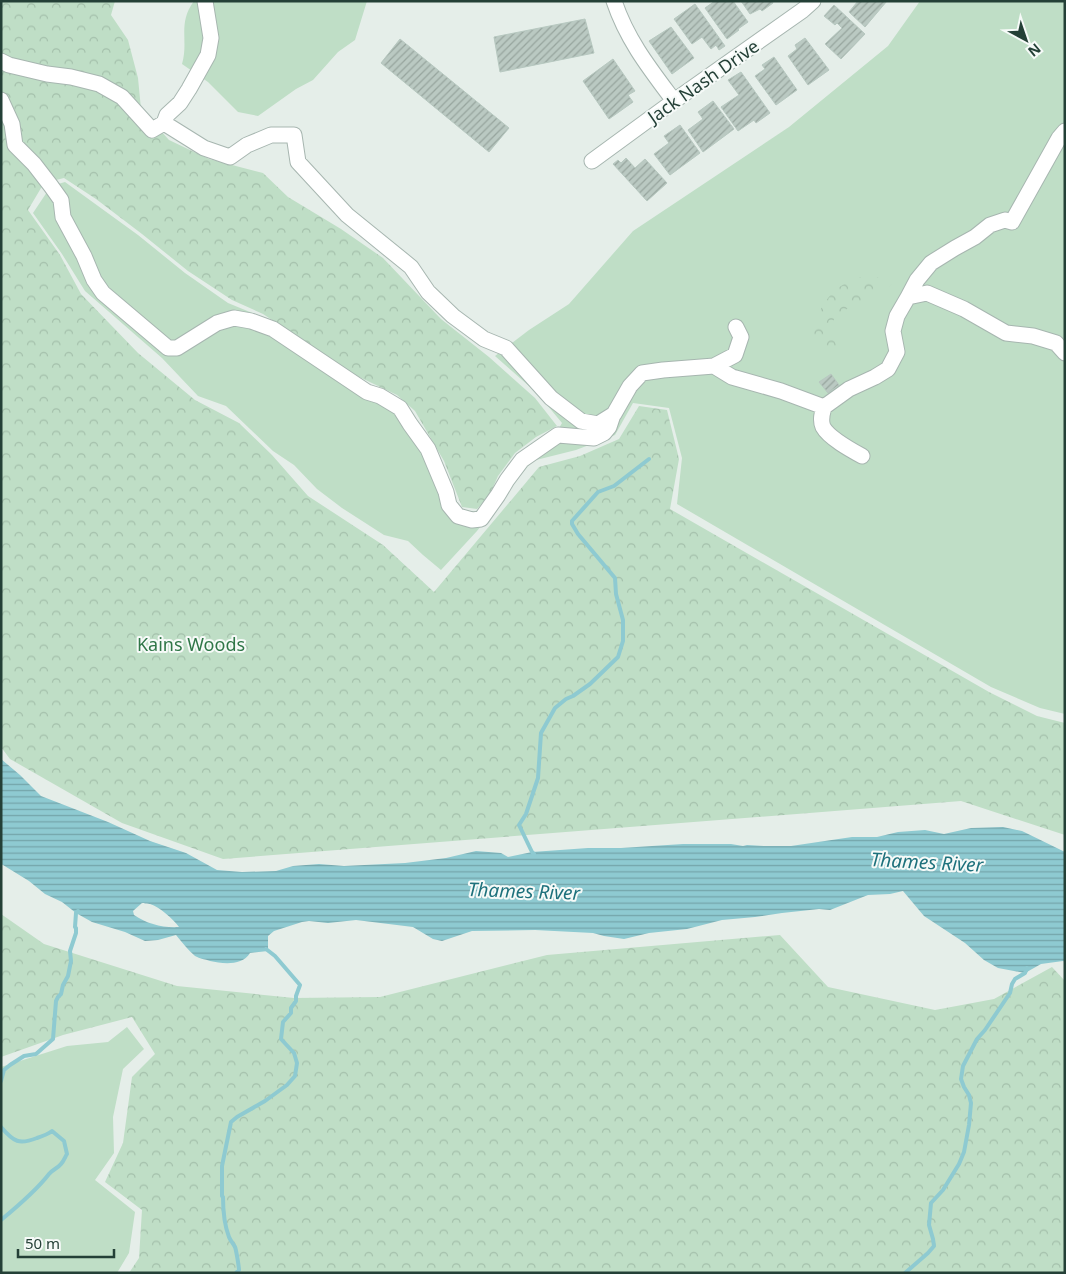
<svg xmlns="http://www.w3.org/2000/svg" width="1066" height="1274" font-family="'Noto Sans',sans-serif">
  <defs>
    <pattern id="forest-crowns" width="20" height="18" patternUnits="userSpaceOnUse" patternTransform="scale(1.25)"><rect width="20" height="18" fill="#bfdec6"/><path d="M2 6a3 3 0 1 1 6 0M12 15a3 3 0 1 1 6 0" fill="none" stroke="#a4c0ab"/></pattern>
    <pattern id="water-rules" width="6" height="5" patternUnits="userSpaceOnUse" patternTransform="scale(1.25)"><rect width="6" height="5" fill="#8ecad1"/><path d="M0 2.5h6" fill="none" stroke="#74a5aa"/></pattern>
    <pattern id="building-hatch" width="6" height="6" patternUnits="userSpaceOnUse" patternTransform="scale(1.25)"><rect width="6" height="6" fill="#bac9c2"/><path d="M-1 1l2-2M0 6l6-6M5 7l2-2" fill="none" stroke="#97a59e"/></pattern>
  </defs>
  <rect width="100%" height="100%" fill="#e5eee9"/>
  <path fill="#bfdec6" d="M194 1H367L355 40 338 52 313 80 296 89 258 116 238 112 208 82 182 64C189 40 177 24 194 1Z
    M920 1H1065V714L1040 708 991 687 677 504 682 458 669 408 633 403 615 435 576 450 532 461 477 531 441 570 423 555 408 541 384 535 342 508 317 489 294 465 273 451 226 406 198 396 162 358 85 291 62 254 33 213 51 186 65 182 138 235 185 273 228 303 260 316 353 377 394 397 413 414 435 450 455 504 463 513 479 511 558 430 562 423 538 394 495 356 529 330 569 304 633 231 789 127 888 46Z
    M127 1027 144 1049 123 1069 113 1117 114 1153 95 1180 135 1212 129 1253 117 1273H1V1067L67 1046 108 1042Z"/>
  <path fill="url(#forest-crowns)" d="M1 1H115L111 15 128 40 138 78 141 109 169 140 209 159 263 173 288 197 341 229 383 258 441 319 489 357 535 398 557 426 536 437 515 453 498 476 490 494 477 509 462 507 444 461 426 430 415 411 397 395 355 375 263 314 232 300 188 271 142 234 96 199 64 178 44 183 28 210 60 255 81 294 138 353 195 400 239 423 272 455 308 496 383 545 434 592 539 467 580 456 619 439 639 406 667 410 679 459 670 509 989 692 1037 716 1065 723V835L961 801 223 859 122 823 10 759 1 747Z
    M865 276 895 280 887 289 874 299 853 306 835 315 831 331 837 347 818 345 811 330C819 311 827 293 846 283 851 280 859 278 865 276Z
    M1 914 44 944 177 986 294 998 380 997 547 955 780 935 828 987 935 1010 994 999 1052 967 1065 981V1273H129L139 1258 142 1210 105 1182 123 1143 132 1077 155 1054 132 1017 63 1035 1 1057Z"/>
  <path fill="url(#water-rules)" fill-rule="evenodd" d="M1 759 20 775 41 796 108 822 150 841 186 853 217 870 242 872 276 871 293 866 319 864 344 866 405 863 446 858 476 851 501 853 508 857 532 852 588 848H621L683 844H731L743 846 747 845 764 846H791L852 837H877L898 832 925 830 944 834 971 828 1003 827 1022 831 1065 852V962L1063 961 1041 964 1025 973 998 968 984 960 965 943 924 916 903 891 890 894 868 895 830 910 819 909 782 913 755 917 722 920 687 929 649 933 624 939 604 936 593 933 535 930 472 931 442 941 433 939 413 927 356 920 328 923 309 921 302 922 274 931 268 936V951L250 953C242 966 223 964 210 961 205 959 200 959 195 956 188 950 182 942 176 935L158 940 145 941 125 932 92 922 76 913 62 902 45 894 29 881 3 865 1 864ZM142 903C142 903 149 904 150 904 160 907 173 919 179 927 163 928 147 924 134 915L133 911Z"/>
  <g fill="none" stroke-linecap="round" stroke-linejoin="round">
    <path stroke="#8ecad1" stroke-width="4" d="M534 854 532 852 519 825 526 814 538 778 541 733 555 708 566 699 573 696 590 684 618 657 623 641V620L616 594 615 578 578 534 572 524V521L598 492 614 486 649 459
      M1 1081 4 1070 10 1065 24 1056 36 1054 53 1039 56 1001 58 997 61 994 63 985 68 976 71 961 70 951 76 933V928L75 927 76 913 78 911
      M1 1127C14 1142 19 1145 37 1138 43 1136 48 1134 52 1131L64 1141 67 1154C65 1157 64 1161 61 1164 58 1168 52 1170 49 1174 36 1191 18 1206 1 1220
      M236 1273 239 1270C239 1267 236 1249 235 1247 233 1243 230 1240 229 1237 224 1224 223 1210 223 1197L222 1196V1166L231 1122 237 1117 265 1101 287 1085 295 1076 297 1063 294 1053 281 1039 283 1022 291 1013V1008L296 1001V996L300 985 275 956 266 949
      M905 1273 928 1253 934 1246 933 1239 929 1225 931 1203 943 1190 959 1164 964 1152 969 1125 971 1103 969 1095 964 1087 961 1079 963 1066 977 1039 985 1030 1010 993 1012 984 1015 979 1025 973 1027 968"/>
  </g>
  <path fill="url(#building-hatch)" stroke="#b7c8c0" d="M715 1H733L748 22 738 29 739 30 727 39 705 8Z
    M741 1H772L773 3 762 11 760 9 750 14Z
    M858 1H887L865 27 849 12Z
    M695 4 725 46 719 50 716 45 711 49 702 37 692 44 674 19Z
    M834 5 865 34 841 59 825 44 842 28 837 23 835 25 824 16Z
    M585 19 594 53 500 72 494 37Z
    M671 27 694 58 672 74 649 41Z
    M805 38 829 70 808 85 788 56 797 49 795 45Z
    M400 39 509 128 489 152 381 63Z
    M774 57 797 90 776 105 755 76 765 69 762 65Z
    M613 59 635 91 628 95 633 102 609 119 583 81Z
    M741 72 770 113 756 123 754 120 738 131 721 107 739 95 728 80Z
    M713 101 734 129 703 152 688 130 703 119 698 112Z
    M680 125 700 153 670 175 654 154 669 143 664 136Z
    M626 158 635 168 645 159 667 183 647 201 613 164 618 160 621 163Z
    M831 374 839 385 828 393 819 382Z"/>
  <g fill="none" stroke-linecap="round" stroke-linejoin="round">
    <defs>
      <path id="minor" d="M205 1 211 38 208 55 189 89 180 103 167 115 164 123 204 148 230 157 247 145 271 135H294L298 162 347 215 411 267 428 292 453 316 484 339 506 348 551 398 581 421 598 424 614 414 630 386 642 373 663 370 714 366 735 355 741 337 736 327
        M614 1C627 40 650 69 674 101
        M1 61 9 65 47 74 71 77 99 84 122 97 152 130 164 123
        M1 100 12 124 15 145 34 164 51 186 61 200 63 217 84 256 94 280 103 293 168 348H177L217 323 234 318 251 321 273 329 367 392 380 396 400 408 410 424 428 449 446 492 449 505 458 516 472 520 481 519 498 495 507 480 522 460 558 435 594 438 604 433 609 427 612 418
        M592 161 674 101 803 10 813 1
        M908 297 917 280 931 263 955 248 975 237 990 225 1005 220 1012 222 1059 138 1065 131
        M714 366 732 377 781 391 824 407C822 414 820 420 823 427 829 438 851 450 862 456
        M824 407 849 389 875 377 888 369 897 352 893 331 897 316 908 297 927 293 964 309 1006 333 1033 336 1056 343 1065 353"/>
    </defs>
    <use href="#minor" stroke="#a7b6b0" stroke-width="17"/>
    <use href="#minor" stroke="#fff" stroke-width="15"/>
  </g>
  <g text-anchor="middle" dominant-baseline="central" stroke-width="4" stroke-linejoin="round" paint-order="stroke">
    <g font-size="18" fill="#244037" stroke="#f6faf8">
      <text transform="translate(703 81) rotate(-35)">Jack Nash Drive</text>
    </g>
    <g font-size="18" fill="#2f7647" stroke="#f6faf8">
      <text x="191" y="644">Kains Woods</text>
    </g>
    <g font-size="19" font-style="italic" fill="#1e717c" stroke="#f6faf8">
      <text transform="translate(927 862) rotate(3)">Thames River</text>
      <text transform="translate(524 891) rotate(2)">Thames River</text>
    </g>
  </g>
  <rect width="1066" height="1274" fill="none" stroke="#244037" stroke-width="5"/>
  <g transform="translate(1026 40) rotate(140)" stroke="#f6faf8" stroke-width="4" paint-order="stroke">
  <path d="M0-4L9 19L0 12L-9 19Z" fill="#244037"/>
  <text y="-8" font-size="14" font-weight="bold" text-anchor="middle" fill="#244037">N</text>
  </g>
  <path d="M18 1249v8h96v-8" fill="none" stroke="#244037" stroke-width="2.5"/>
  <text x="25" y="1249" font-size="15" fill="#244037" stroke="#f6faf8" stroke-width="4" paint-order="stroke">50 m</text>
</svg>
